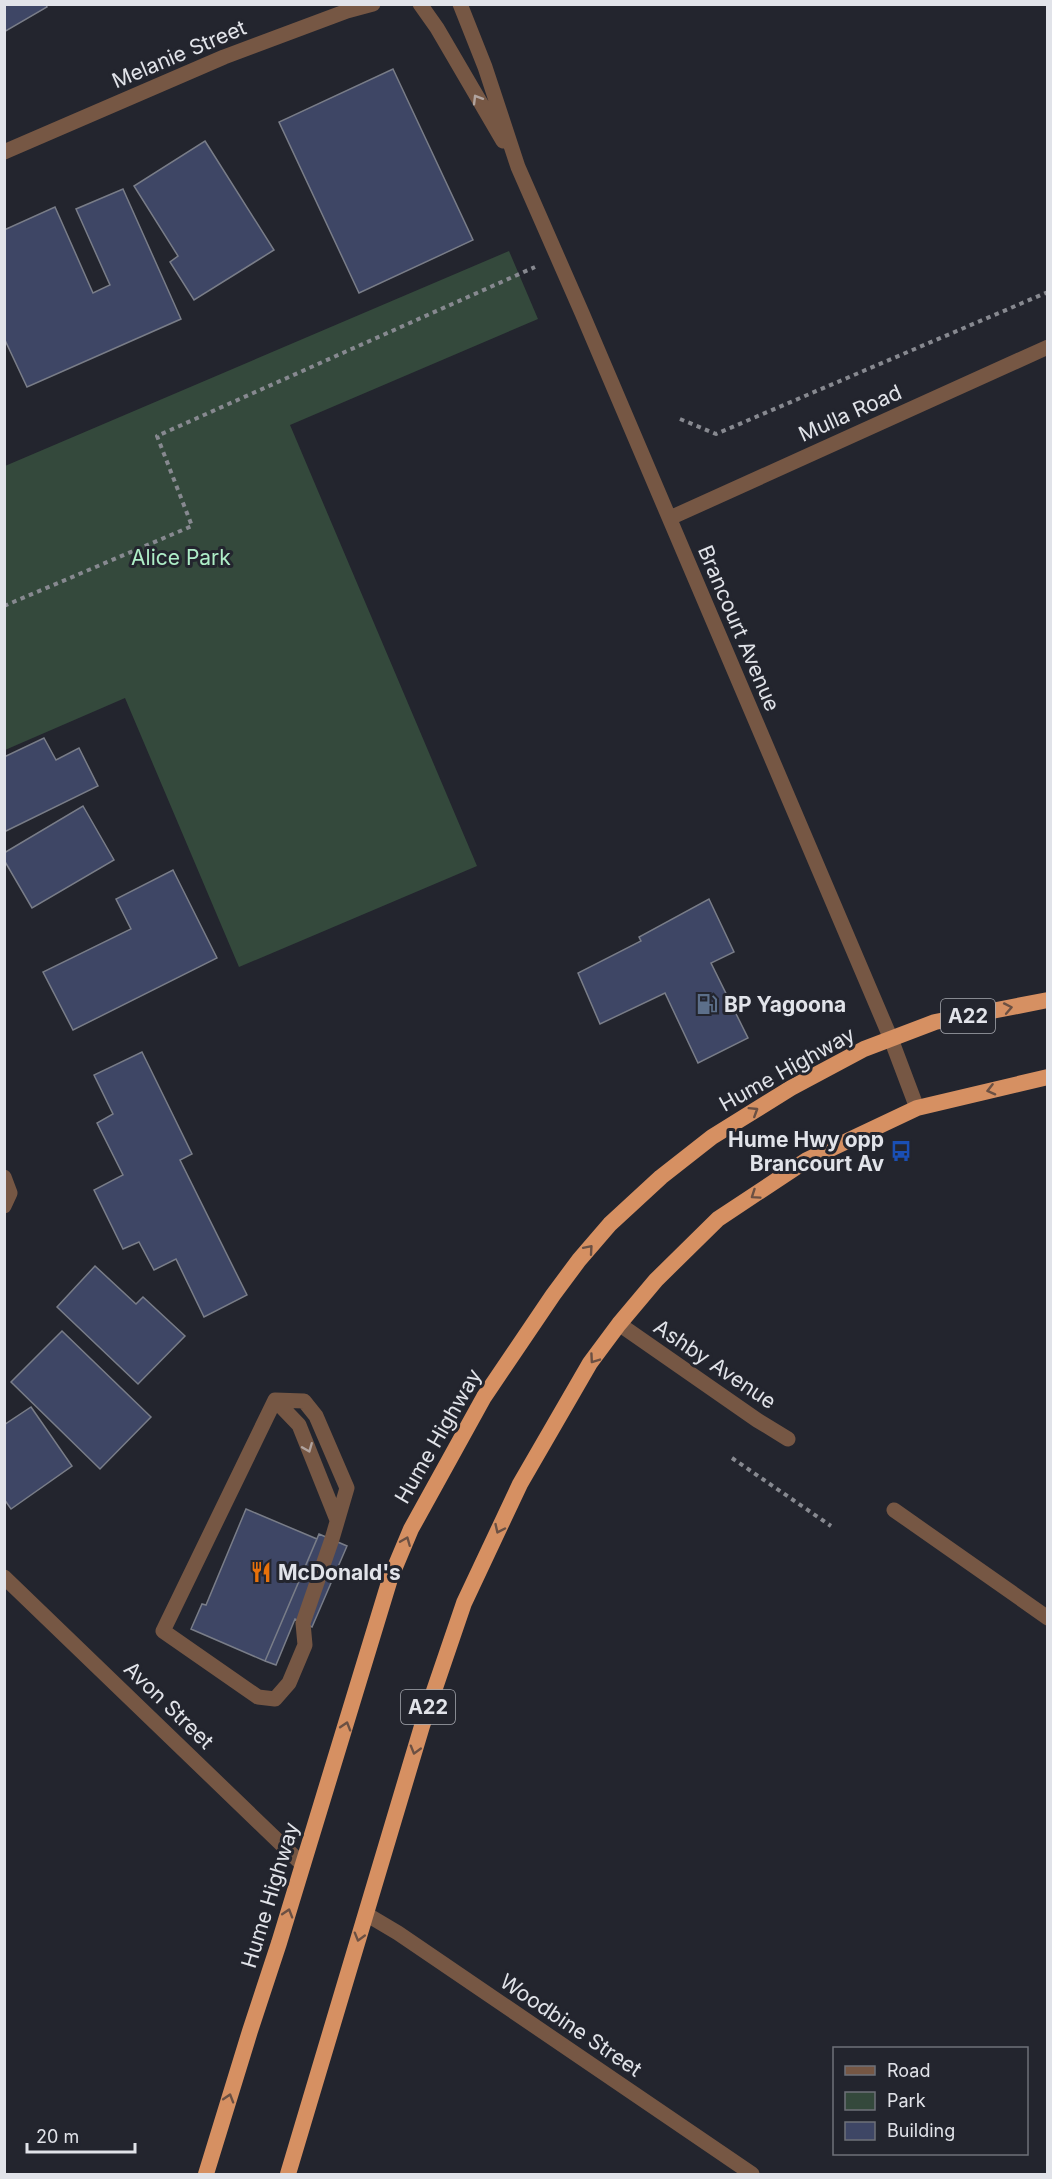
<svg xmlns="http://www.w3.org/2000/svg" width="1052" height="2179" font-family="Inter,sans-serif">
  <rect width="100%" height="100%" fill="#23252e"/>
  <path fill="#34493c" d="M509 251 538 319 290 425 477 866 239 967 125 698 5 750V466Z"/>
  <path fill="#3e4665" stroke="#797d88" stroke-width="1.5" d="M4 4H46L47 7 4 32Z
    M393 69 473 240 359 293 279 122Z
    M205 141 274 250 194 300 170 262 178 256 134 186Z
    M123 189 181 319 27 387 4 338V230L55 207 93 293 110 285 76 209Z
    M44 738 56 760 79 748 98 786 4 832V757Z
    M83 806 114 860 32 908 4 860V853Z
    M173 870 217 958 73 1030 43 972 131 929 116 899Z
    M709 899 734 952 711 963 748 1038 698 1063 665 993 600 1024 578 973 641 941 639 937Z
    M142 1052 192 1154 180 1160 247 1295 204 1317 176 1259 154 1270 139 1242 123 1249 94 1190 123 1175 97 1123 113 1114 94 1075Z
    M95 1266 136 1304 143 1297 185 1336 138 1384 57 1307Z
    M62 1331 151 1417 100 1469 11 1382Z
    M31 1407 72 1466 11 1509 4 1499V1425Z
    M246 1509 317 1539 265 1661 191 1629 202 1604 206 1605Z
    M319 1534 347 1546 312 1627 295 1619 276 1665 265 1661Z"/>
  <g fill="none" stroke-linecap="round" stroke-linejoin="round">
    <path stroke="#878990" stroke-width="4" stroke-dasharray="4.5 4.5" stroke-linecap="butt" d="M680 419 716 434 1048 292
      M4 606 192 526 157 436 535 267
      M732 1458 831 1526"/>
    <path stroke="#765744" stroke-width="15" d="M275 1400 304 1401 316 1416 347 1488 332 1539 303 1623 305 1645 289 1683 275 1699 258 1697 163 1631Z
      M275 1400 299 1425 337 1520"/>
    <path stroke="#765744" stroke-width="15" d="M420 4 437 28 503 141
      M460 4 485 67 518 167 582 313 891 1039 917 1108
      M4 152 224 57 347 11 373 4
      M670 518 1048 347
      M4 1177 10 1193 4 1206
      M619 1324 757 1420 788 1439
      M894 1510 1048 1618
      M4 1577 303 1865
      M366 1914 398 1933 752 2174"/>
    <path stroke="#d69062" stroke-width="16" d="M206 2174 250 2031 279 1943 390 1579 411 1529 484 1397 553 1295 579 1260 610 1224 661 1177 712 1137 791 1088 864 1049 935 1022 1048 1000
      M288 2174 422 1726 464 1603 520 1484 590 1363 619 1324 656 1280 718 1219 807 1160 917 1108 1048 1077"/>
  </g>
  <defs><path id="oneway-chevron" d="M-2-3.5L2.5 0L-2 3.5" fill="none" stroke-width="1.6" stroke-linecap="round" stroke-linejoin="round" transform="scale(1.5)"/></defs>
  <g stroke="#b1a49f">
    <use href="#oneway-chevron" transform="translate(477 99) rotate(-121)"/>
    <use href="#oneway-chevron" transform="translate(308 1448) rotate(68)"/>
  </g>
  <g stroke="#6b5043">
    <use href="#oneway-chevron" transform="translate(1008 1008) rotate(-11)"/>
    <use href="#oneway-chevron" transform="translate(991 1090) rotate(166)"/>
    <use href="#oneway-chevron" transform="translate(754 1111) rotate(-32)"/>
    <use href="#oneway-chevron" transform="translate(755 1195) rotate(146)"/>
    <use href="#oneway-chevron" transform="translate(589 1249) rotate(-49)"/>
    <use href="#oneway-chevron" transform="translate(594 1359) rotate(125)"/>
    <use href="#oneway-chevron" transform="translate(499 1529) rotate(115)"/>
    <use href="#oneway-chevron" transform="translate(406 1541) rotate(-68)"/>
    <use href="#oneway-chevron" transform="translate(346 1726) rotate(-73)"/>
    <use href="#oneway-chevron" transform="translate(415 1750) rotate(106)"/>
    <use href="#oneway-chevron" transform="translate(288 1913) rotate(-73)"/>
    <use href="#oneway-chevron" transform="translate(359 1937) rotate(106)"/>
    <use href="#oneway-chevron" transform="translate(229 2098) rotate(-73)"/>
  </g>
  <defs>
    <symbol id="fuel-bare" viewBox="-9 -9 18 18"><path d="M-5.5-6h7V0h2V4h1.3V-2.5L3-4.5l.8-.8L6-3V5H2.5V1h-1V6h-7ZM-4.2-4.7v3.2H.2V-4.7Z" fill="#5c6f8a" stroke="#23252e" stroke-width="2.5" paint-order="stroke"/></symbol>
    <symbol id="bus-bare" viewBox="-9 -9 18 18"><path d="M-5-6H5V4H4V6H2V4H-2V6H-4V4H-5ZM-3.5-4V0h7V-4ZM-3.5 1.2v1.5H-2V1.2ZM2 1.2v1.5H3.5V1.2Z" fill="#1a4fb4" stroke="#23252e" stroke-width="2.5" paint-order="stroke"/></symbol>
    <symbol id="restaurant-bare" viewBox="-9 -9 18 18"><path d="M-5-6h1v4h1v-4h1v4h1v-4h1v5L-1.5 .5V6h-2V.5L-5-1ZM5-6V6H3V1.5H1.5Q1.5-4 5-6Z" fill="#e8710a" stroke="#23252e" stroke-width="2.5" paint-order="stroke"/></symbol>
  </defs>
  <g fill-rule="evenodd">
    <use href="#fuel-bare" x="692" y="989" width="30" height="30"/>
    <use href="#bus-bare" x="886" y="1136" width="30" height="30"/>
    <use href="#restaurant-bare" x="246" y="1557" width="30" height="30"/>
  </g>
  <g text-anchor="middle" dominant-baseline="central" stroke-width="6" stroke-linejoin="round" paint-order="stroke">
    <g fill="#23252e" stroke="#a8aab1" stroke-width="1.5">
      <rect x="941" y="999" width="54" height="34" rx="4.5"/>
      <rect x="401" y="1690" width="54" height="34" rx="4.5"/>
    </g>
    <g font-size="20" font-weight="bold" fill="#e1e3e9">
      <text x="968" y="1016">A22</text>
      <text x="428" y="1707">A22</text>
    </g>
    <g font-size="21" fill="#e1e3e9" stroke="#23252e">
      <text transform="translate(179 54) rotate(-23)">Melanie Street</text>
      <text transform="translate(850 413) rotate(-24)">Mulla Road</text>
      <text transform="translate(739 628) rotate(67)">Brancourt Avenue</text>
      <text transform="translate(787 1069) rotate(-29)">Hume Highway</text>
      <text transform="translate(715 1364) rotate(34)">Ashby Avenue</text>
      <text transform="translate(438 1436) rotate(-60)">Hume Highway</text>
      <text transform="translate(169 1705) rotate(44)">Avon Street</text>
      <text transform="translate(270 1895) rotate(-73)">Hume Highway</text>
      <text transform="translate(571 2025) rotate(34)">Woodbine Street</text>
    </g>
    <g font-size="21" fill="#aeedc7" stroke="#23252e">
      <text x="181" y="557">Alice Park</text>
    </g>
    <g font-size="21" font-weight="bold" fill="#e1e3e9" stroke="#23252e" text-anchor="start">
      <text x="724" y="1004">BP Yagoona</text>
      <text x="884" y="1139" text-anchor="end">Hume Hwy opp<tspan x="884" dy="24">Brancourt Av</tspan></text>
      <text x="278" y="1572">McDonald's</text>
    </g>
  </g>
  <rect width="1052" height="2179" fill="none" stroke="#e1e3e9" stroke-width="12"/>
  <rect x="833" y="2047" width="195" height="108" fill="#23252e" stroke="#6f7179" stroke-width="1.5"/>
  <rect x="845" y="2066" width="30" height="9" fill="#765744" stroke="#6f7179" stroke-width="1.5"/>
  <text x="887" y="2077" font-size="18" fill="#e1e3e9">Road</text>
  <rect x="845" y="2092" width="30" height="18" fill="#34493c" stroke="#6f7179" stroke-width="1.5"/>
  <text x="887" y="2107" font-size="18" fill="#e1e3e9">Park</text>
  <rect x="845" y="2122" width="30" height="18" fill="#3e4665" stroke="#6f7179" stroke-width="1.5"/>
  <text x="887" y="2137" font-size="18" fill="#e1e3e9">Building</text>
  <path d="M27 2143v9h108v-9" fill="none" stroke="#e1e3e9" stroke-width="3"/>
  <text x="36" y="2143" font-size="18" fill="#e1e3e9" stroke="#23252e" stroke-width="4.5" paint-order="stroke">20 m</text>
</svg>
